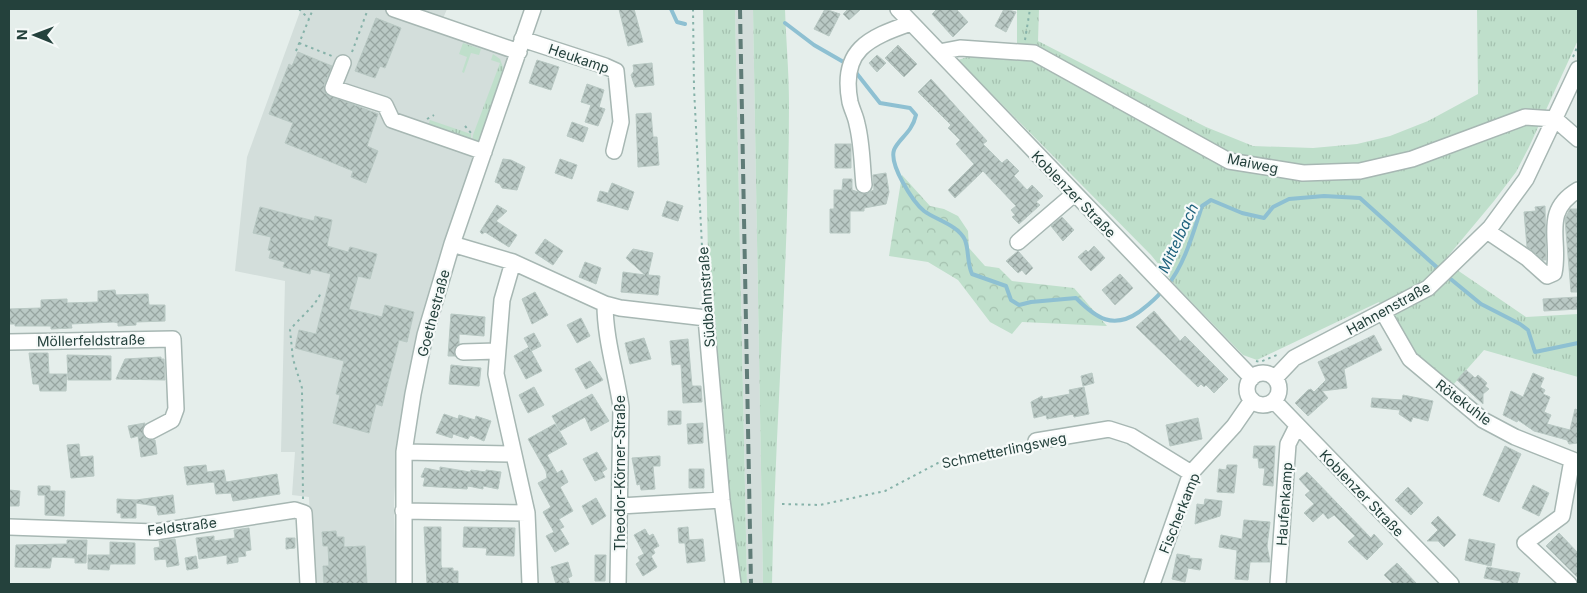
<svg xmlns="http://www.w3.org/2000/svg" width="1587" height="593" font-family="Inter,sans-serif">
  <defs>
    <pattern id="grass-tufts" width="24" height="20" patternUnits="userSpaceOnUse" patternTransform="scale(1.25)"><rect width="24" height="20" fill="#bfdfcb"/><path d="M3 7l-1-3M5 7V3M7 7l1-3M15 17l-1-3M17 17v-4M19 17l1-3" fill="none" stroke="#a4c1af"/></pattern>
    <pattern id="forest-crowns" width="20" height="18" patternUnits="userSpaceOnUse" patternTransform="scale(1.25)"><rect width="20" height="18" fill="#bfdfcb"/><path d="M2 6a3 3 0 1 1 6 0M12 15a3 3 0 1 1 6 0" fill="none" stroke="#a4c1af"/></pattern>
    <pattern id="building-cross-hatch" width="8" height="8" patternUnits="userSpaceOnUse" patternTransform="scale(1.25)"><rect width="8" height="8" fill="#bac9c5"/><path d="M0 0l8 8M0 8l8-8" fill="none" stroke="#97a5a1"/></pattern>
  </defs>
  <rect width="100%" height="100%" fill="#e5eeeb"/>
  <path fill="#d3dedb" d="M301 9H447L442 21 512 52 417 341 398 440 394 501 396 584H313L309 497 292 495 295 452H281L285 281 235 271 247 157Z
    M735 9H753L763 584H747Z"/>
  <path fill="url(#grass-tufts)" d="M703 9H735L747 584H737L725 491 709 307Z
    M753 9H785C786 40 789 72 789 103 789 264 775 424 772 584H763Z
    M1017 9H1039L1038 41 1206 127 1253 146 1313 148 1357 144 1390 136 1428 121 1478 94 1477 9H1578V40L1529 147 1516 172 1494 201 1444 261 1526 317 1578 314V377L1484 350 1446 393 1387 319 1379 302 1257 360 1243 355 1177 287 1151 255 958 60 992 49H1017Z
    M463 43 481 49 479 55 471 53 464 73 462 72 467 57 459 54Z
    M493 54 500 59 504 70 478 146 472 144 473 135 500 63 491 60Z
    M430 120 471 134V143L427 128Z"/>
  <path fill="url(#forest-crowns)" d="M902 175 930 206 944 209 958 216 968 231 969 248 985 266 999 268 1012 281 1074 288 1107 326 1022 322 1012 334 990 322 958 280 928 262 889 256Z"/>
  <g fill="none" stroke-linecap="round" stroke-linejoin="round">
    <path stroke="#8ec0d2" stroke-width="4" d="M671 9 677 22 685 24
      M785 23 814 45 847 64
      M854 70 880 103 910 108 916 115C912 133 898 139 894 150 889 165 913 202 924 211 936 220 958 225 965 240 969 250 967 263 972 274L1006 286 1011 300 1019 305 1031 302 1076 298C1096 318 1113 330 1139 312 1148 305 1155 300 1162 291
      M1447 276 1481 304 1520 324 1528 330 1535 352 1578 343
      M1167 286C1185 264 1193 233 1202 206L1211 200 1242 213 1264 218 1273 207 1289 199 1324 196 1360 198 1441 271"/>
  </g>
  <path fill="url(#building-cross-hatch)" stroke="#b8c8c3" d="M619 9H634L643 42 628 46Z
    M825 9 840 14 829 36 814 29Z
    M848 9H861L849 20 843 14Z
    M937 9H956L968 22 953 37 932 14Z
    M1004 9 1016 12 1006 32 995 26Z
    M376 18 401 28 385 68 380 66 375 78 355 71Z
    M898 45 917 64 904 77 885 58Z
    M298 52 332 66 324 85 326 94 378 114 367 146 378 151 366 183 351 177 353 171 285 143 293 123 269 114 289 64 292 66Z
    M877 55 886 63 877 72 869 63Z
    M537 60 559 67 551 90 529 83Z
    M652 63 654 85 635 87 631 75 634 71 633 65Z
    M931 79 987 141 983 144 1002 163 1007 159 1019 171 1014 176 1027 190 1032 185 1043 196 1036 202 1040 205 1019 224 1012 217 1015 215 1011 210 1016 206 983 171 955 198 948 190 974 164 956 144 960 140 948 128 951 125 918 92Z
    M587 84 604 90 599 107 605 109 598 126 585 122 591 105 581 102Z
    M651 113 653 137H657L659 165 638 167 636 114Z
    M572 122 588 128 583 142 567 136Z
    M835 144H851V168H835Z
    M503 159 511 160 525 167 517 190 502 188 500 184 495 182Z
    M560 159 577 165 572 179 555 173Z
    M886 173 889 192 886 204 864 208V211H850V233H830V209H834V190H842L843 179H852V190L865 194 874 190 873 175Z
    M612 183 634 192 628 210 597 201 600 191 608 193Z
    M667 201 683 206 678 221 662 216Z
    M497 205 507 211 496 221 517 235 509 247 485 232 482 234 480 232Z
    M1545 206 1546 260H1543L1527 247 1524 212 1536 211 1535 207Z
    M260 207 314 221 315 216 332 220 327 246 348 252 350 247 377 254 370 279 358 276 349 309 382 317 385 305 414 312 407 342 399 340 382 406 376 404 369 433 333 423 340 395 336 394 344 361 295 348 299 330 316 334 331 274 311 269 310 274 283 267 285 262 269 258 271 251 268 250 271 237 253 233Z
    M1570 209H1578V292H1571L1565 219Z
    M1062 217 1074 230 1063 241 1051 226Z
    M545 239 563 251 553 265 535 253Z
    M1094 246 1105 258 1091 271 1078 257 1086 250 1088 252Z
    M633 249 653 253 648 275 660 276 658 295 621 292 623 272 645 275 626 258Z
    M1018 251 1033 268 1026 275 1022 270 1018 273 1006 261Z
    M585 262 601 268 596 284 579 277Z
    M1120 274 1133 288 1115 305 1102 290Z
    M115 290 116 295 148 294 149 305H165V321L136 322V325L118 326V323L114 322 71 324 72 328 51 329V326H15V324H9V309L41 308V300L67 299V303L98 302V291Z
    M535 292 548 315 532 324 522 299Z
    M1578 297V309L1544 311 1543 299Z
    M1154 311 1180 341 1185 336 1228 379 1214 393 1206 385 1204 387 1201 384 1198 387 1136 327Z
    M451 314 485 317 484 336 459 334V344L455 348V356H448Z
    M581 318 590 336 577 343 567 325Z
    M534 333 541 346 531 351 524 338Z
    M1374 335 1382 350 1344 369 1347 388 1322 391 1328 398 1308 416 1295 403 1308 390 1311 389 1314 392 1326 380 1318 362Z
    M644 338 651 359 630 364 625 343Z
    M688 339 692 386H701L702 402 683 403 681 364 672 365 670 341Z
    M529 347 542 371 526 379 514 356Z
    M29 353H48L49 374H67L66 391H40L39 384H33Z
    M67 355 111 356V380H68Z
    M161 357V359H164L165 380 116 379 125 359Z
    M590 361 603 380 586 389 575 369Z
    M451 365 481 368 479 386 449 384Z
    M1466 370 1475 378 1478 375 1487 383 1485 386 1489 389 1483 394V404L1457 380Z
    M1092 373 1094 383 1083 386 1081 376Z
    M1533 373 1544 378 1540 387 1545 390 1543 394 1550 397 1544 412 1551 415 1547 424 1570 430 1575 409 1578 410V443L1569 444 1567 440 1534 431 1518 420 1517 422 1503 415 1511 391 1523 397Z
    M534 387 544 405 528 413 519 395Z
    M1084 387 1089 414 1074 417 1073 414 1047 419 1046 415 1034 418 1031 402 1042 396 1043 399 1070 394 1069 390Z
    M592 394 609 421 591 431 585 417 560 431 552 416Z
    M1403 395 1433 401 1428 421 1413 417 1411 422 1399 414 1400 410 1371 407 1372 398 1402 400Z
    M668 411H681V424L668 425Z
    M444 414 458 419 459 415 475 420 476 416 491 421 484 441 470 435 468 439 453 434 452 438 436 433Z
    M1198 418 1202 439 1170 446 1166 425Z
    M145 423 143 435 146 439 155 440 157 454 141 457 138 436 131 438 128 426Z
    M703 423V443L688 444 687 424Z
    M555 424 567 444 547 455 557 473 562 470 568 482 560 487 573 511 559 519 564 527 560 529 569 544 555 552 546 536 554 532 543 512 551 507 538 483 547 478 546 471 528 439Z
    M79 444 80 457 93 456 94 476 71 478 67 445Z
    M1254 446H1275L1273 486 1263 485 1265 468H1259L1258 458H1253Z
    M1505 446 1521 454 1499 502 1483 495Z
    M597 452 607 469 602 472 605 477 595 481 583 459Z
    M660 456V466H653L655 489 641 490 640 484 637 485 632 458Z
    M206 465 207 472 224 470 226 482 277 474 280 494 233 501 231 493 216 494 214 482 187 485 184 467Z
    M1227 465H1237L1234 493 1217 492 1219 469 1226 470Z
    M440 467 470 472 471 470 486 472V470L501 472 498 489 483 486V489L468 486 467 489 423 486 425 478 421 477 425 468 440 471Z
    M689 469H704V488H689Z
    M1307 472 1371 538 1374 534 1383 544 1367 560 1348 542 1355 536 1334 515 1328 519 1323 513 1313 522 1304 513 1314 504 1305 495 1310 491 1299 479Z
    M1533 485 1549 493 1539 516 1522 508Z
    M38 486H50V491H65L64 516 45 515V495H38Z
    M1408 487 1423 503 1411 515 1395 500Z
    M9 490 20 491 19 506H9Z
    M173 495 175 513 158 515 156 506 136 503V518H121V513H117V499L136 500Z
    M596 498 606 516 592 525 582 506Z
    M1205 499 1222 501 1220 516 1195 524 1197 504 1204 505Z
    M1438 516 1456 535 1444 547 1438 541H1427L1438 530 1431 523Z
    M1244 520 1270 522 1267 546 1270 562H1250L1248 580 1235 579 1237 550 1219 547 1221 535 1242 539Z
    M424 527H441V565L442 568H453V571H458V584H427Z
    M464 527 515 528 514 556 486 555 487 548 463 547Z
    M688 527 689 540 703 539 705 561 687 563 685 543H679L678 528Z
    M249 528 251 550 245 551 246 556 238 557V562L227 564V555L199 559 196 538 214 536V541L235 538 234 530Z
    M645 529 649 536 653 534 659 546 653 549 655 553 651 556 657 567 643 576 636 564 640 561 638 557 644 554 634 535Z
    M336 531 337 537H344V547L365 546 367 584H324L323 566H329L328 546H323L322 532Z
    M1559 533 1578 553V578L1546 546Z
    M286 538H295V548L286 549Z
    M175 539 179 565 167 567 166 559 155 560 154 548 160 547 159 541Z
    M1469 539 1495 544 1491 566 1465 560Z
    M67 540H87L86 563H75V558L52 557 50 568 15 567 16 545 67 544Z
    M110 542 135 543V564H110L109 570 88 569V555H110Z
    M1177 554 1190 556 1189 558 1202 559 1200 570 1188 568 1185 582 1172 579Z
    M595 555H606L605 581H595Z
    M196 556 198 568 187 570 185 558Z
    M568 562 572 576 568 578 570 584H556L551 567Z
    M1397 563 1417 584H1393L1384 575Z
    M1487 567 1520 573 1517 584H1501V581L1484 578Z"/>
  <g fill="none" stroke-linecap="round" stroke-linejoin="round">
    <defs>
      <path id="minor" d="M394 9 519 52
        M898 9 1252 378
        M522 39 605 66 616 71 621 122 614 151
        M939 52 960 48 1034 53 1229 161 1303 173 1360 171 1412 159 1525 117 1555 119 1578 139
        M343 63 333 88 385 105 392 120 484 152
        M864 185C862 165 862 143 857 124 856 117 852 110 850 102 840 50 868 38 911 23
        M1487 231 1527 258 1547 276 1554 273C1561 240 1541 212 1578 190
        M1018 242 1074 194
        M452 244 513 262 605 304 620 308 706 318 722 500 733 584
        M513 262 502 300 496 374 527 513 530 584
        M605 304C605 339 616 372 621 407L618 584
        M1383 312 1410 359 1483 420 1515 437 1578 462
        M9 342 173 339 176 409 172 420 151 431
        M463 352 497 351
        M1247 389a16 16 0 1 1 32 0a16 16 0 1 1-32 0Z
        M1275 378 1294 358 1428 288 1490 228 1526 179 1578 69
        M1274 401 1451 584
        M1036 441 1109 429 1131 436 1191 473
        M404 452 513 454
        M620 506 722 500
        M403 511 527 513
        M9 527 155 532 295 510 304 513 308 584
        M404 584V452L413 394 425 335 452 244 533 9
        M1152 584 1191 473 1234 426 1252 400
        M1278 584 1288 444 1297 426
        M1569 584 1525 543 1562 516 1572 460"/>
    </defs>
    <use href="#minor" stroke="#a7b7b3" stroke-width="18"/>
    <path stroke="#86b2a9" stroke-width="2" stroke-dasharray="2.5 4" stroke-linecap="butt" d="M299 9 309 19
      M693 9 694 88 705 306
      M1025 40 1030 9
      M299 43 332 56
      M296 51 313 9
      M352 52 368 9
      M1573 57 1578 45
      M427 119 434 115
      M465 126 471 133
      M1256 361 1260 362 1277 355
      M303 499 302 388 293 359 290 330C299 318 317 305 321 292
      M782 504 820 505 885 491 938 463 1024 444"/>
    <use href="#minor" stroke="#fff" stroke-width="15"/>
    <path stroke="#5f7c77" stroke-width="4" stroke-dasharray="10 5" stroke-linecap="butt" d="M740 9 751 584"/>
  </g>
  <g text-anchor="middle" dominant-baseline="central" stroke-width="4.5" stroke-linejoin="round" paint-order="stroke">
    <g font-size="14" fill="#24413c" stroke="#f6faf9">
      <text transform="translate(579 58) rotate(19)">Heukamp</text>
      <text transform="translate(1253 163) rotate(12)">Maiweg</text>
      <text transform="translate(1074 194) rotate(46)">Koblenzer Straße</text>
      <text transform="translate(706 297) rotate(-94)">Südbahnstraße</text>
      <text transform="translate(1388 308) rotate(-29)">Hahnenstraße</text>
      <text transform="translate(433 313) rotate(-75)">Goethestraße</text>
      <text transform="translate(91 340) rotate(-1)">Möllerfeldstraße</text>
      <text transform="translate(1464 402) rotate(37)">Rötekuhle</text>
      <text transform="translate(1004 450) rotate(-12)">Schmetterlingsweg</text>
      <text transform="translate(619 473) rotate(-90)">Theodor-Körner-Straße</text>
      <text transform="translate(1362 493) rotate(46)">Koblenzer Straße</text>
      <text transform="translate(1284 504) rotate(-86)">Haufenkamp</text>
      <text transform="translate(1179 513) rotate(-68)">Fischerkamp</text>
      <text transform="translate(182 526) rotate(-7)">Feldstraße</text>
    </g>
    <g font-size="15" font-style="italic" fill="#1e627d" stroke="#f6faf9">
      <text transform="translate(1178 238) rotate(-65)">Mittelbach</text>
    </g>
  </g>
  <rect width="1587" height="593" fill="none" stroke="#24413c" stroke-width="20"/>
  <g transform="translate(35 35) rotate(271)" stroke="#f6faf9" stroke-width="4" paint-order="stroke">
  <path d="M0-4L9 19L0 12L-9 19Z" fill="#24413c"/>
  <text y="-8" font-size="14" font-weight="bold" text-anchor="middle" fill="#24413c">N</text>
  </g>
</svg>
